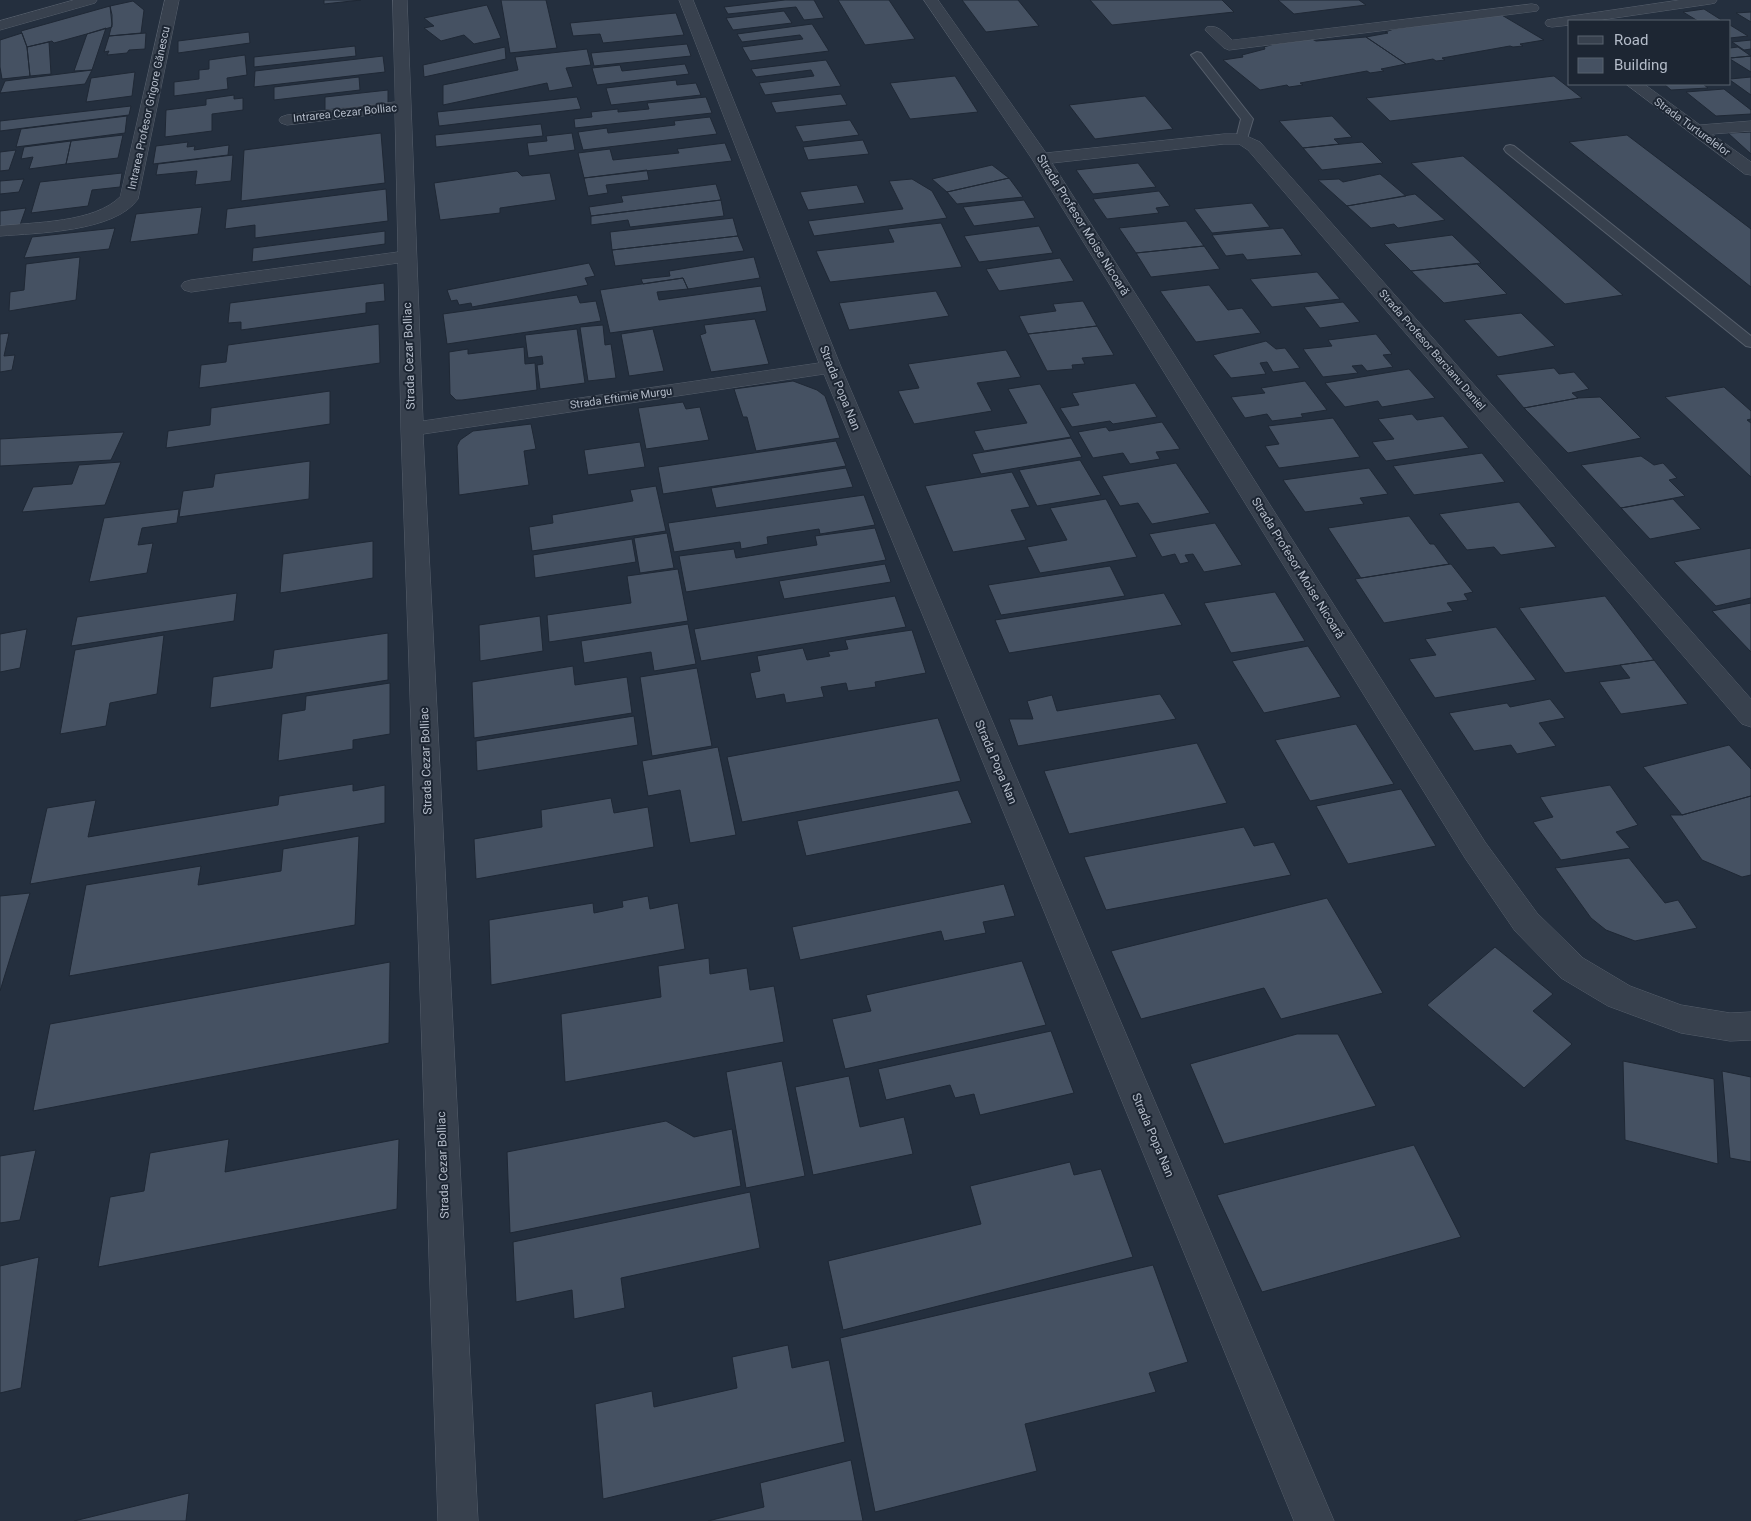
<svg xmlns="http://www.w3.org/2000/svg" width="1751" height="1521" font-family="Roboto,sans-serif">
  <rect width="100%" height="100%" fill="#242f3e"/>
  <path fill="#455162" stroke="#1f2835" d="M324 0H361L324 4Z
    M501 0H546L557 48 510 53Z
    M785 0H814L824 18 804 20 796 7 728 14 724 7Z
    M838 0H889L915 39 865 45Z
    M962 0H1018L1039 26 986 32Z
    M1090 0H1222L1234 12 1112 25Z
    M1278 0H1359L1366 5 1294 14Z
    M133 1 144 10 141 33 109 36 112 24 110 6Z
    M487 5 501 38 474 44 464 35 441 41 424 28 434 26 424 18Z
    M110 6 112 15V27L54 43 52 41 27 47 21 31Z
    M1704 9 1723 21H1698L1683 12Z
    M784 11 792 23 733 30 726 18Z
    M1751 12V22L1736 13Z
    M676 13 684 35 603 43 600 34 573 36 570 23Z
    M1500 14 1544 40 1520 44 1523 46 1513 47 1510 46 1442 58 1445 60 1436 61 1433 59 1406 64 1366 37 1388 33 1385 32 1394 29Z
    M812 24 829 51 750 61 742 47 803 39 800 35 742 42 737 34Z
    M1730 25 1748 36 1730 38Z
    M106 28 92 70 74 71 87 34Z
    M249 32 250 43 178 53V41Z
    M22 33 27 47 30 76 2 79 0 67V40Z
    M146 33 145 49 129 50 127 53 107 55 109 51 104 52 109 36Z
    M1366 37 1406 64 1381 69 1384 71 1370 73 1367 71 1300 83 1303 85 1289 87 1287 85 1260 90 1223 60 1243 57 1242 55 1265 49 1264 47 1274 44 1312 39 1316 41Z
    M1751 40V49L1744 50 1732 42Z
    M49 42 51 74 30 76 27 47Z
    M687 44 691 56 594 66 591 53Z
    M355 46 356 56 254 67V57Z
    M505 47 506 59 424 77 423 65Z
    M1738 47 1751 56 1730 58V48Z
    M587 49 591 65 566 68 573 87 549 91 547 83 443 105V85L518 70 515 57Z
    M245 55 247 75 227 78 228 89 174 96V82L199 79V70L209 69V60Z
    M383 56 385 72 254 87 255 71Z
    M1751 56V72L1730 59V58Z
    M826 60 841 86 765 95 759 83 814 76 811 70 756 77 751 69Z
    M685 64 689 74 597 85 592 68 620 65 622 71Z
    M92 70 85 84 0 93 5 81Z
    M135 72 132 96 86 102 91 78Z
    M955 76 978 112 910 119 890 83Z
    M1554 76 1582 98 1390 121 1366 98Z
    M359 77 360 90 274 100V87Z
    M1751 77V95L1730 80V79Z
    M676 80 677 85 696 83 701 95 611 105 606 88Z
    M1664 84H1703L1708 88 1671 90Z
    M1724 89 1751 110V114L1716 116 1686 92Z
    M388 90V104L325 110V97Z
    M841 94 847 105 776 113 771 102Z
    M234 95V99L243 98V110L212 114V131L165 137 166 110 206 105V99Z
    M1145 96 1173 129 1095 139 1069 105Z
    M577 97 581 109 439 126 437 112Z
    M706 97 712 113 575 128 574 119 592 117 591 112 618 109V112L649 109 647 103Z
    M131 106 129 115 0 131V121Z
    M127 116 125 133 16 147 21 129Z
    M1332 116 1352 137 1334 139 1339 144 1303 148 1279 121Z
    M710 117 717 134 583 150 578 132 607 128 608 133 675 125 674 121Z
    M850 120 859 135 803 142 795 126Z
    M541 124 543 136 436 147 435 135Z
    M1751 132V154L1728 133Z
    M381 133 385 183 241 201 244 150Z
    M572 133 575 150 529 156 527 143 547 141 546 136Z
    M123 135 118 158 66 164 71 141Z
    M1627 135 1751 229V287L1569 142Z
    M863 140 869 154 808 160 803 147Z
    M71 141 66 164 29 169 33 157 21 159 24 147Z
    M188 142 187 147 195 146 194 150 229 145 228 155 153 164 156 146Z
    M1362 142 1383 163 1322 170 1303 148Z
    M725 143 732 161 584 178 578 153 610 149 613 160 679 153 677 149Z
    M16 150 9 170 0 171V152Z
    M233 155 231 181 195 185 197 171 156 175 158 164Z
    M1463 156 1498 186 1623 295 1565 304 1411 163Z
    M1138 163 1156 187 1093 194 1076 170Z
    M992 165 1009 178 947 192 932 179Z
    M647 170 649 180 606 185 608 193 588 196 584 178Z
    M517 171 522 176 550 173 556 200 500 208V213L440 220 434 183Z
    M122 173 120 187 92 190 88 206 31 213 40 182Z
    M1380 174 1406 196 1347 206 1318 180 1339 179 1343 182Z
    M1009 178 1023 197 957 204 947 192Z
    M24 179 19 192 0 194V181Z
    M912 179 932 191 947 218 814 236 808 221 903 209 889 181Z
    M716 184 721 200 591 216 589 207 623 202 621 196Z
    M857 185 865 203 808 210 800 192Z
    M386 189 388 221 255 238V225L225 229 227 209Z
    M1159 191 1170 206 1156 208 1159 213 1107 219 1093 199Z
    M1415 194 1445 220 1398 228 1394 224 1371 228 1347 206Z
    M721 200 724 216 630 227 628 220 591 225V216Z
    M1024 200 1035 218 974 226 963 207Z
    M1252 203 1270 227 1212 233 1194 209Z
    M202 207 198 234 130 242 136 214Z
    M26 208 20 225 0 228V211Z
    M733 218 738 236 612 250 610 232Z
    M1186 221 1204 246 1136 253 1119 228Z
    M941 223 962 267 830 282 816 251 894 242 888 229Z
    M1039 226 1053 253 979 262 964 236Z
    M115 228 109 249 24 258 32 237Z
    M1283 228 1302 255 1247 260 1243 254 1226 256 1212 235Z
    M385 231V244L252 262 253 248Z
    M1452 235 1481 263 1411 271 1384 244Z
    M738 236 744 251 615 266 612 250Z
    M1204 246 1220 269 1151 277 1136 253Z
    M80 257 76 300 9 311 10 292 24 290 26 264Z
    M754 257 760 278 688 289 683 278 643 284 641 279 670 276 669 271Z
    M1060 258 1074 281 999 291 986 269Z
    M589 263 595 276 585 278 588 285 472 307 471 303 459 305 457 300 451 301 447 290Z
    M1477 264 1507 294 1444 303 1411 271Z
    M1317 272 1340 299 1272 307 1250 279Z
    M683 278 688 289 657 292 659 300 761 286 767 311 610 333 600 290Z
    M384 283 385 301 366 303V313L241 330V322L228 323 230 303Z
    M1209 285 1228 310 1242 308 1261 333 1196 342 1160 291Z
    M936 291 949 316 849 330 839 303Z
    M577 295 580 303 596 301 601 321 447 344 443 314Z
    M1083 301 1097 326 1028 334 1019 316 1056 311 1053 304Z
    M1343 302 1360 322 1320 328 1304 307Z
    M1521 313 1555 346 1498 357 1464 320Z
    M755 319 769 364 711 372 700 335 706 333 704 325Z
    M379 324 380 363 199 388 201 365 226 362 228 345Z
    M603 325 605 345 611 344 616 378 588 381 580 327Z
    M1097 326 1114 355 1082 358 1085 364 1072 365 1073 369 1047 371 1028 334Z
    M577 329 585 383 540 389 537 365 543 364 542 356 528 358 525 335Z
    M653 329 664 371 629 376 621 334Z
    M9 333 4 356 15 355 12 370 0 372V334Z
    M1376 334 1392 354 1383 355 1393 367 1367 371 1362 365 1352 366 1358 373 1323 377 1303 349 1332 346 1328 340Z
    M1266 341 1276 349 1285 348 1300 368 1273 372 1267 362 1260 363 1266 374 1231 378 1213 355Z
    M524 347 525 364 535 363 537 390 462 400H456L450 394 449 352 468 349V354Z
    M1006 350 1021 377 977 383 992 411 914 424 898 391 919 388 908 364Z
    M1554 368 1559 374 1574 372 1589 389 1572 393 1578 398 1524 408 1496 375Z
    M1409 369 1435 398 1382 407 1378 401 1345 407 1325 383Z
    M793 381 817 390 825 396 840 438 756 451 747 417H743L734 389Z
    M1305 381 1327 410 1301 414 1303 417 1272 421 1267 414 1245 418 1231 397 1265 393 1261 388Z
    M1135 383 1157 417 1113 424 1110 421 1072 427 1060 408 1079 405 1072 393Z
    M1040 384 1071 437 984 451 974 431 1027 423 1008 389Z
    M1724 387 1751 411V419L1747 420 1751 423V477L1665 397Z
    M330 391V424L166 448 168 431 210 425 211 408Z
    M1600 397 1641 438 1568 453 1524 408 1578 398Z
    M683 402 686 409 700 407 709 440 646 449 638 408Z
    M1412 414 1417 420 1443 416 1469 448 1386 461 1372 442 1394 439 1378 419Z
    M1333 418 1360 457 1279 468 1265 446 1279 444 1268 426Z
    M1162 422 1180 449 1156 452 1160 459 1130 464 1123 453 1093 458 1078 432 1106 427 1109 431Z
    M531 424 536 449 524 451 529 485 459 495 457 446 460 440 473 431Z
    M124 432 111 460 0 466V439Z
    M1071 438 1082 457 981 474 972 454Z
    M836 441 846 466 663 494 658 467Z
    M640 442 645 467 588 475 584 450Z
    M1482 453 1505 482 1414 495 1393 466Z
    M1641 456 1654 465 1663 463 1677 478 1669 480 1685 496 1621 508 1581 465Z
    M1080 460 1101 495 1037 506 1019 470Z
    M310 461 309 499 179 517 183 491 213 487 215 474Z
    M121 462 105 505 22 512 33 487 72 484 79 465Z
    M1176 463 1210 513 1152 524 1138 503 1120 506 1102 476Z
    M846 468 853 487 716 508 711 488Z
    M1369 468 1388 494 1360 498 1364 504 1305 512 1283 480Z
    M1012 472 1030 507 1011 510 1026 540 953 552 925 486Z
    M656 486 666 531 532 551 529 527 553 523 552 515 633 501 630 490Z
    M864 495 875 525 820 534 819 529 767 537 768 544 741 549 740 542 674 552 668 523Z
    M1106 499 1137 557 1040 573 1027 547 1067 540 1050 508Z
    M1673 499 1701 529 1650 539 1621 508Z
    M1519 502 1556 547 1501 555 1494 547 1467 550 1439 514Z
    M179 509 177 523 142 528 138 545 153 543 147 573 89 582 104 518Z
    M1409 516 1430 544H1434L1449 564 1361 578 1328 528Z
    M1215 523 1242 565 1204 572 1193 554 1185 555 1189 562 1180 564 1175 554 1162 557 1149 534Z
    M875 528 886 560 686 592 679 556 734 549 736 558 817 545 815 536Z
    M667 533 674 568 640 573 634 538Z
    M632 539 636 562 535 578 533 555Z
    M373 541V578L280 593 283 554Z
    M1751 548V598L1716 606 1674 562Z
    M885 564 891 582 784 599 779 581Z
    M1451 564 1473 592 1464 594 1468 600 1447 603 1453 611 1384 623 1355 579Z
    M1110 566 1125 596 1001 615 988 585Z
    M678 569 688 621 549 642 547 615 631 603 627 576Z
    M1275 592 1305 641 1231 653 1204 603Z
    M237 593 234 621 71 646 77 617Z
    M1164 593 1182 625 1009 653 995 620Z
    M895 596 906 627 701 661 694 629Z
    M1605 596 1654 660 1565 673 1519 608Z
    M1751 603V652L1712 611Z
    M540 616 543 651 480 661 479 625Z
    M688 624 696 664 654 671 651 652 584 663 581 641Z
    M1496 627 1536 680 1435 698 1409 659 1436 655 1425 639Z
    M27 629 20 668 0 672V634Z
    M912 630 926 673 875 682 876 687 848 691 846 683 821 687 824 697 786 703 784 694 756 699 750 673 760 671 757 656 803 648 807 660 830 656 828 652 848 649 845 640Z
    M388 633V680L210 708 213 677 272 668 274 650Z
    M164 635 157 694 110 703 106 726 60 734 75 650Z
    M1308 646 1341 697 1264 713 1232 661Z
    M1654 660 1688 704 1621 714 1599 682 1630 678 1620 665Z
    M573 666 575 685 627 677 632 713 474 738 472 682Z
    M697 668 712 746 652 756 640 677Z
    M390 683V734L353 740V749L278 761 282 714 305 710 306 696Z
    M1160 694 1176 719 1018 746 1009 719H1033L1027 701 1052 695 1057 711Z
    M1550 699 1565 718 1539 723 1556 746 1517 754 1511 745 1474 751 1449 713 1507 703 1510 707Z
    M634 716 638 745 477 771 476 741Z
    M938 718 961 781 742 822 727 757Z
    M1356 724 1394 784 1310 801 1275 740Z
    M1197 743 1227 803 1069 834 1044 771Z
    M1729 745 1751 769V796L1682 815 1643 767Z
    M718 747 736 835 690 843 680 790 648 796 642 761Z
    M353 784V791L385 785V823L30 884 47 808 96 800 88 837 278 805 279 796Z
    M1610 785 1638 825 1616 832 1630 848 1561 860 1533 822 1553 817 1540 797Z
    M1401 789 1436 846 1348 864 1316 806Z
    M958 790 972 823 806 856 797 821Z
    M1751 796V875L1742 877 1702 860 1670 815H1682Z
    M611 798 614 813 648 807 654 847 476 879 474 839 542 827 541 810Z
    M1244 827 1254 846 1274 842 1291 875 1106 910 1084 857Z
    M359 836 355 925 69 976 86 885 201 866 198 885 281 871 283 849Z
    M1629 858 1665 903 1678 900 1697 928 1635 941 1606 930 1591 918 1555 868Z
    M1004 884 1015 916 983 922 986 933 944 941 941 931 800 960 792 927Z
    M30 893 0 991V896Z
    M648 896 650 909 678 903 685 949 491 985 489 920 593 903 594 913 623 907 622 901Z
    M1327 898 1383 993 1281 1019 1264 988 1141 1019 1111 951Z
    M1495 947 1553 994 1533 1011 1572 1044 1524 1088 1427 1005Z
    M709 958 710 974 747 968 750 990 774 986 784 1042 565 1082 561 1014 661 997 658 966Z
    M1022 961 1046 1025 845 1069 832 1019 871 1011 866 995Z
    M390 962 389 1043 33 1111 50 1024Z
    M1051 1031 1074 1093 980 1115 974 1094 955 1098 950 1085 886 1100 878 1069Z
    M1297 1034H1338L1376 1106 1224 1144 1190 1064Z
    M782 1061 805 1176 746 1188 726 1072Z
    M1623 1061 1714 1079 1718 1164 1625 1140Z
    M1722 1071 1751 1077V1162L1730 1158Z
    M849 1076 860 1127 904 1117 913 1154 813 1175 795 1087Z
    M666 1121 694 1137 732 1129 741 1186 510 1233 507 1152Z
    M229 1139 225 1172 399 1139 397 1209 98 1267 110 1197 144 1191 150 1153Z
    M1414 1145 1461 1237 1262 1292 1217 1195Z
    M36 1150 20 1220 0 1223V1156Z
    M1070 1162 1074 1175 1101 1169 1133 1257 843 1330 828 1261 981 1224 970 1186Z
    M750 1192 760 1248 621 1278 625 1308 574 1319 572 1290 516 1302 513 1242Z
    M39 1257 21 1388 0 1393V1266Z
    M1153 1265 1188 1362 1149 1373 1156 1392 1025 1424 1037 1471 875 1512 840 1338Z
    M788 1345 792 1368 829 1360 845 1442 603 1499 595 1404 652 1391 654 1407 737 1388 732 1357Z
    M851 1460 863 1521H708L764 1507 760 1483Z
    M189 1493 186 1521H74Z"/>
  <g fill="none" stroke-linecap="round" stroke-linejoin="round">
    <defs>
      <path id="lane" d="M1197 52 1201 53 1253 119 1246 142H1238L1236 139 1241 119 1191 55Z
        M1510 145 1514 146 1751 336V347L1746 346 1506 152 1504 149 1506 146Z"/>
      <path id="street" d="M74 0H97L95 3 0 30V21Z
        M165 0H179L138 199C115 232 37 233 0 236V226C35 222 94 223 120 197Z
        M393 0H407L423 421 819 363 679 0H693L841 367 1334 1521H1294L824 374 423 434 478 1521H438L401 429 398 263 191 292 184 290 181 286 184 282 191 280 398 252 395 112 287 125 281 123 279 120 281 117 287 115 395 102Z
        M924 0H938L1046 153 1224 134H1242L1260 142 1751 699V727L1742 724 1248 150 1239 144H1224L1052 163 1485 842 1537 913 1583 958 1630 986 1681 1005 1730 1013 1751 1012V1040L1730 1041 1681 1033 1608 1006 1561 978 1515 931 1465 858 1032 159Z
        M1680 0H1717L1715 3 1710 4 1594 21H1570V25L1552 27 1547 26 1545 23 1547 20 1552 19Z
        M1532 4 1537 5 1539 8 1537 11 1229 50 1224 48 1205 30 1207 27C1218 24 1224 33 1232 40Z
        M1626 84H1644L1700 125 1751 121V131L1712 134 1751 162V175L1745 174Z"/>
    </defs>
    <use href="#lane" stroke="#565f6c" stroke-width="2"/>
    <use href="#street" stroke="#565f6c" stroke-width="1"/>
    <use href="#lane" fill="#38414e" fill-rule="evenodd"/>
    <use href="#street" fill="#38414e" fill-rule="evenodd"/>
  </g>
  <g text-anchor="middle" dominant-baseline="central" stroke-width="4" stroke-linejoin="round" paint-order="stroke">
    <g font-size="11" fill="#b4bcc9" stroke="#1d2633">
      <text transform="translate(149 108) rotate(-78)">Intrarea Profesor Grigore Gănescu</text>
      <text transform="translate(345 113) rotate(-6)">Intrarea Cezar Bolliac</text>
      <text transform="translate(1692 127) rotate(36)">Strada Turturelelor</text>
      <text transform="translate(1432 350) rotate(49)">Strada Profesor Barcianu Daniel</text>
      <text transform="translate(621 398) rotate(-8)">Strada Eftimie Murgu</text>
    </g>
    <g font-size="12" fill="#b4bcc9" stroke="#1d2633">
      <text transform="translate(1083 225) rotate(58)">Strada Profesor Moise Nicoară</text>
      <text transform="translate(409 356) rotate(-92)">Strada Cezar Bolliac</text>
      <text transform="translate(840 388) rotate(68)">Strada Popa Nan</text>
      <text transform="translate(1298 568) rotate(58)">Strada Profesor Moise Nicoară</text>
      <text transform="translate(426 761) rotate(-92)">Strada Cezar Bolliac</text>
      <text transform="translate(996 762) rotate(67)">Strada Popa Nan</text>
      <text transform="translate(1153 1135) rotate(67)">Strada Popa Nan</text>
      <text transform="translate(443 1165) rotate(-92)">Strada Cezar Bolliac</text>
    </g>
  </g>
  <rect x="1568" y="20" width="162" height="65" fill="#1d2633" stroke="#59626f"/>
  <rect x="1578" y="36" width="25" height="8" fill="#38414e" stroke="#59626f"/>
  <text x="1614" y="45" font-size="15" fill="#b4bcc9">Road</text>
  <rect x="1578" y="58" width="25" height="15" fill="#455162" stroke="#59626f"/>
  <text x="1614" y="70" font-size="15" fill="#b4bcc9">Building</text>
</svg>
